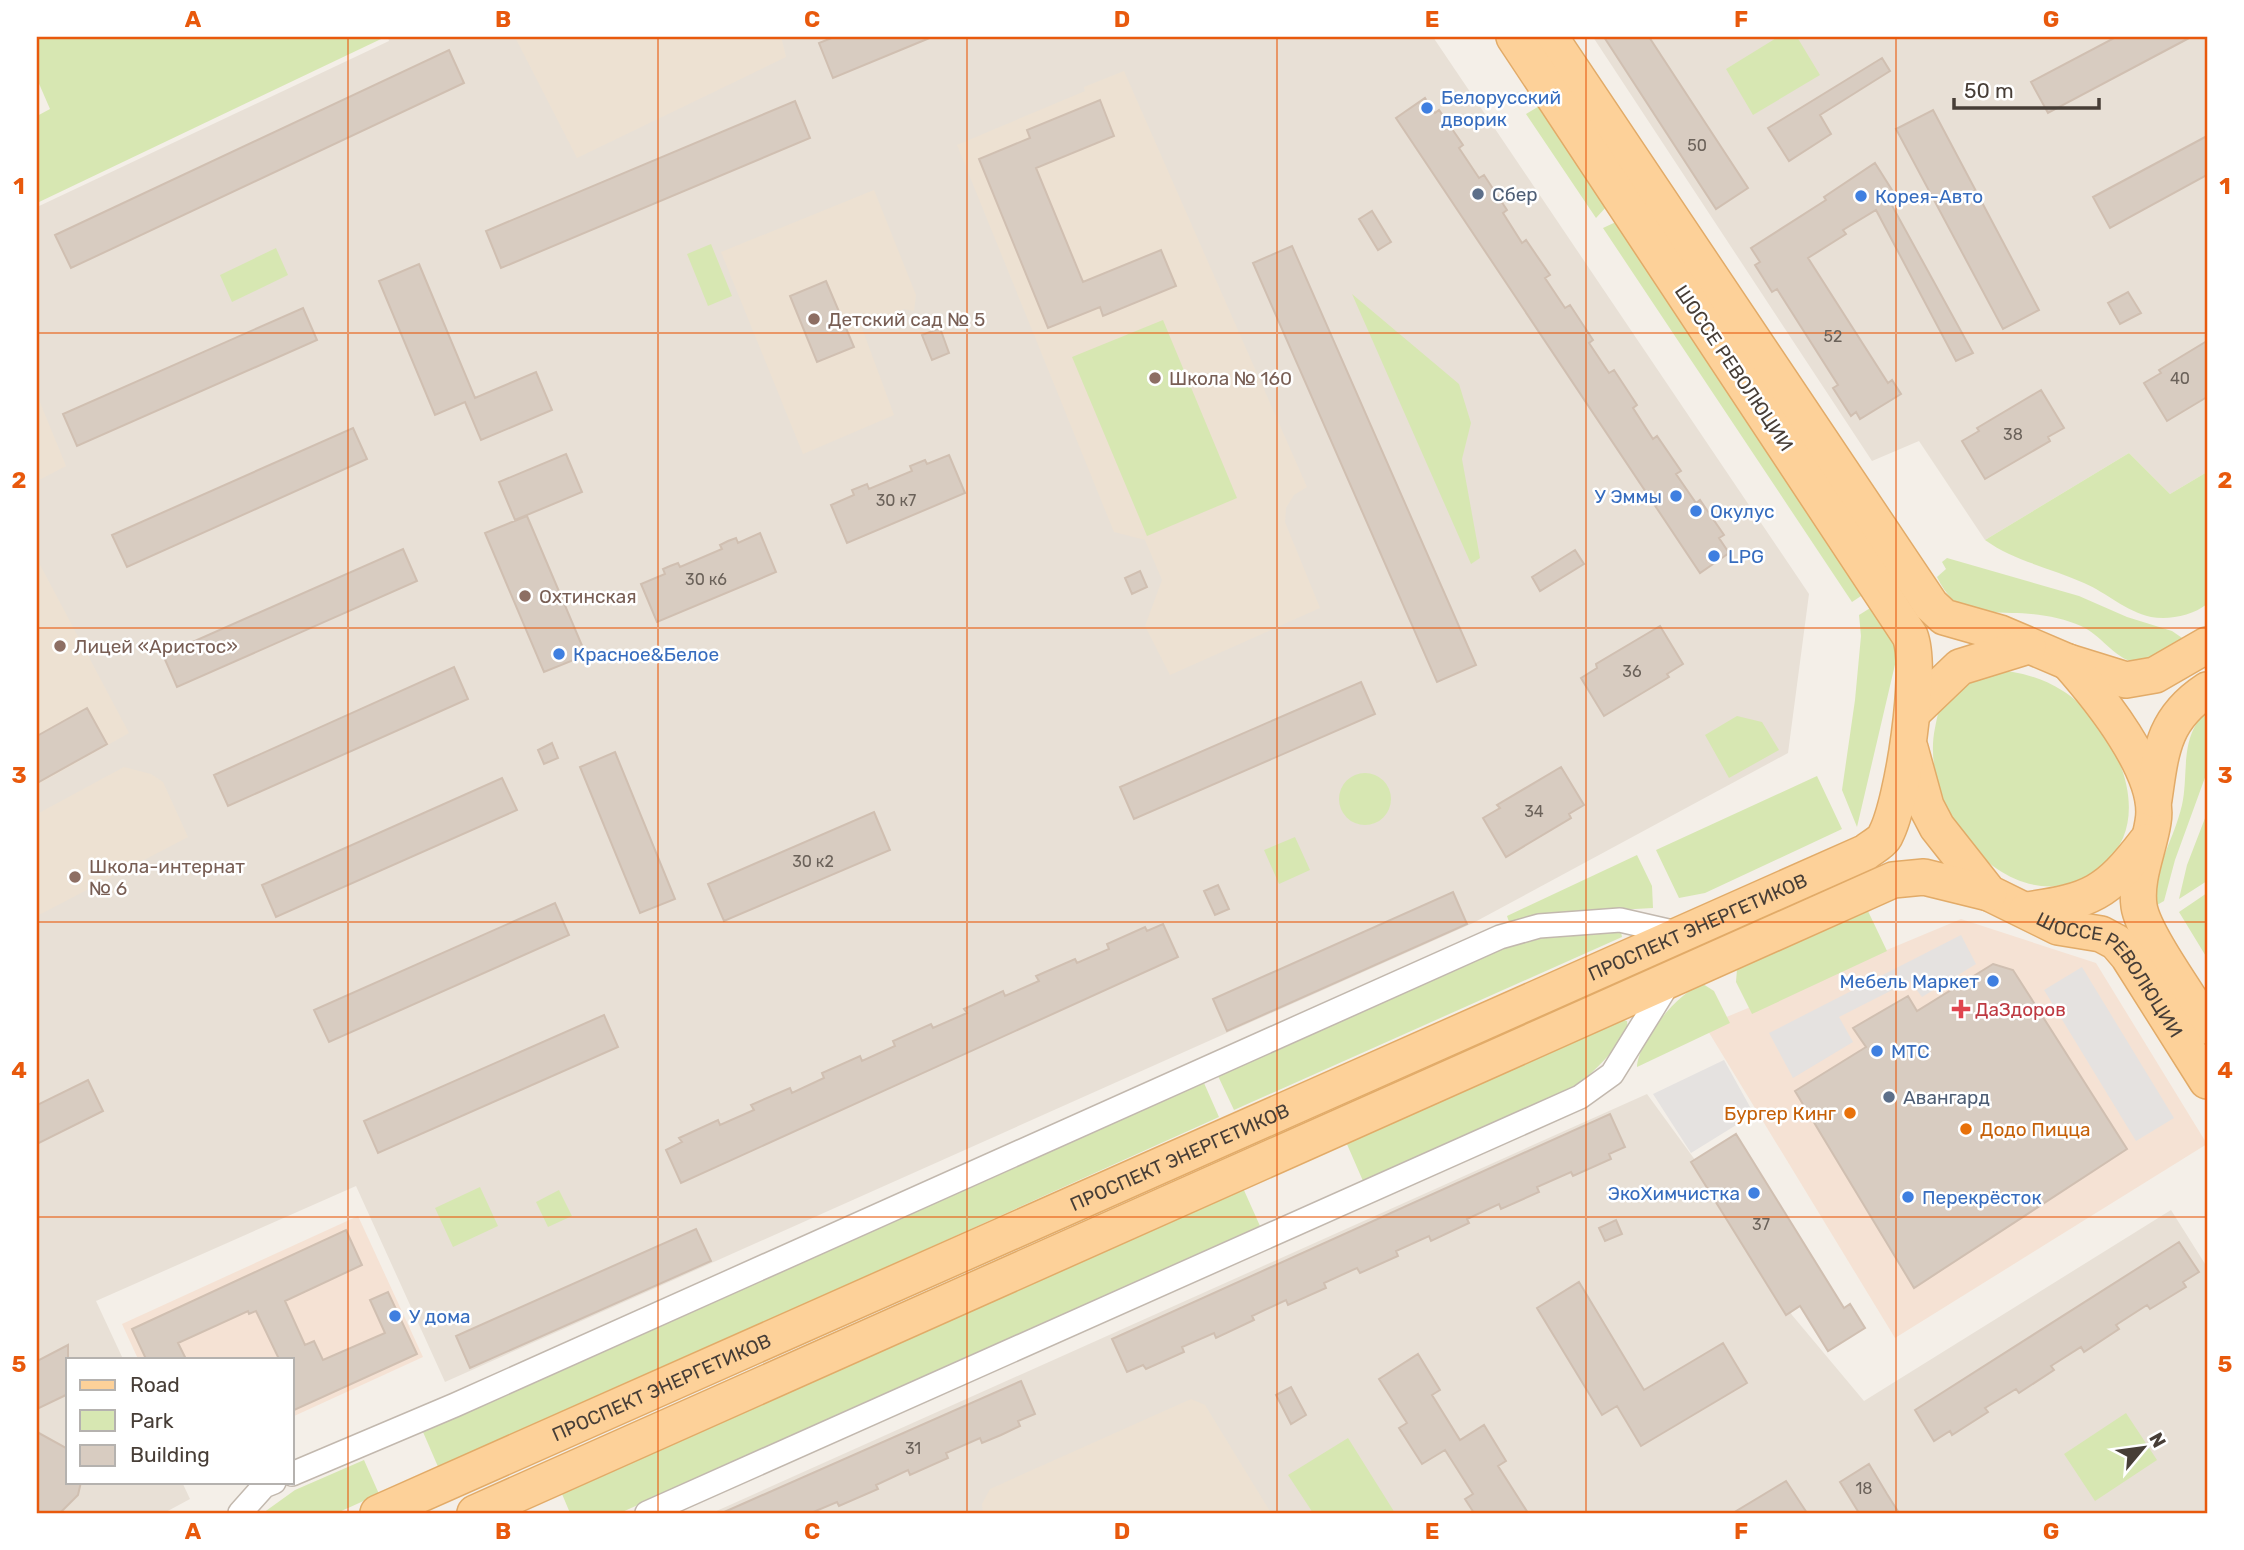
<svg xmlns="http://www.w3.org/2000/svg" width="2244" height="1550" font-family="Rubik,sans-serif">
  <rect width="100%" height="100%" fill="#f4efe8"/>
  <path fill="#e8e0d6" d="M388 37H1433L1809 594 1788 753 1473 923 445 1382 356 1186 96 1301 123 1359H68V1482H182L190 1499 164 1513H37V207L389 41Z
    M1593 37H2207V472L2170 494 2129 453 1985 540 1919 441 1872 461Z
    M1647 1094 1706 1175 1792 1315 1864 1401 2171 1210 2207 1267V1513H712Z"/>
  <path fill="#f5e2d4" d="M1961 919 2096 963 2207 1144 1895 1338 1705 1026Z
    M358 1216 423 1357 292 1417V1359H138L122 1324Z"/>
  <path fill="#ede1d2" d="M515 37H781L786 57 577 158Z
    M1124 71 1307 487 1294 495 1286 508 1285 522 1320 608 1170 675 1145 626 1162 580 1145 540 1114 532 957 145 1085 91 1084 87Z
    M874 190 916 295 914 311 904 309 862 328 894 415 803 454 721 252Z
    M37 395 66 466 37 481Z
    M37 559 129 733 37 785Z
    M124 767 151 774 163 782 188 837 37 916V814Z
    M1191 1399 1205 1405 1271 1513H983L982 1504 990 1489Z"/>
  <path fill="#d7e7b2" d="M37 37H380L381 39 37 203V116L50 109 37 79Z
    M1778 37H1797L1820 75 1753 115 1726 69Z
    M1541 105 1608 205 1596 218 1526 114Z
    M1618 221 1867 592 1852 602 1603 228Z
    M711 244 732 296 708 306 687 254Z
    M276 248 288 275 232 302 220 275Z
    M1352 294 1459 384 1471 423 1462 459 1480 558 1471 564Z
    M1163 320 1237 498 1147 536 1072 357Z
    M2129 453 2170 494 2207 472V604C2192 616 2169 620 2151 617 2125 611 2107 593 2084 583 2051 568 2014 561 1985 540Z
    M1947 558 2079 596 2127 617 2172 631 2188 642C2172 650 2153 666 2134 662 2114 658 2100 634 2081 626 2061 617 2034 613 2012 613 1975 611 1956 615 1937 577L1946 569 1942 562Z
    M1875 605 1890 629 1897 656 1857 827 1842 790 1855 700 1861 636 1859 615Z
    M1988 669C2015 671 2040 676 2063 691 2105 717 2144 789 2123 838 2114 857 2099 874 2079 881 1997 912 1919 803 1935 728 1937 718 1940 701 1947 693 1957 683 1976 676 1988 669Z
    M2207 712V772L2175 860 2164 901 2157 905C2154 864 2173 843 2182 805 2189 774 2179 735 2207 712Z
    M1737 716 1762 722 1779 750 1729 778 1705 735Z
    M1339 799a26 26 0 1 1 52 0a26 26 0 1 1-52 0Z
    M1817 776 1842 829 1705 893 1679 898 1656 850Z
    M2207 813V881L2179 899 2187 865Z
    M1295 837 1310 870 1279 884 1264 850Z
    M1637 855 1652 886 1653 908 1564 913 1509 922 1507 916Z
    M2207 893V958L2179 912Z
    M1867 909 1887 951 1752 1014 1736 982 1737 969Z
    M1621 932 1622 937 1234 1110 1218 1076 1507 946 1544 938Z
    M1703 984 1714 991 1730 1023 1637 1067C1638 1042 1678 991 1703 984Z
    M1623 1020 1627 1021 1628 1029C1614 1052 1597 1069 1576 1086L1363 1181 1346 1142Z
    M1204 1083 1219 1117 439 1469 423 1432Z
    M480 1187 498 1226 453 1247 435 1208Z
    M1243 1188 1260 1226 620 1513H570L562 1494Z
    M559 1190 572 1216 548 1227 536 1202Z
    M2126 1413 2157 1460 2095 1501 2064 1454Z
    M1348 1438 1395 1513H1313L1288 1475Z
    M364 1460 379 1494 337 1513H263L295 1490Z"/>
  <path fill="#e5e2e0" d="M1961 935 1976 964 1922 997 1910 981 1839 1017 1853 1042 1793 1078 1769 1033Z
    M2082 967 2174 1118 2136 1141 2044 990Z
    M1724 1060 1754 1114 1691 1153 1653 1094Z"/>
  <path fill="#d8ccc1" stroke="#d0bfb1" stroke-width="2" d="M834 37H932L833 78 819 43Z
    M1604 37H1649L1748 188 1716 209Z
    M2116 37H2191L2048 113 2031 82Z
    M449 50 464 83 71 268 55 235Z
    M1882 58 1890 71 1820 115 1831 134 1789 161 1768 128Z
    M1425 98 1435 113 1439 110 1463 145 1459 148 1479 178 1484 175 1507 210 1503 213 1522 243 1526 240 1550 275 1545 278 1565 308 1570 305 1593 340 1589 343 1609 373 1614 370 1637 405 1633 408 1653 439 1657 436 1681 471 1676 474 1696 503 1700 500 1724 535 1719 538 1729 553 1700 573 1396 118Z
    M1100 100 1114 136 1036 168 1083 282 1161 250 1176 286 1103 316 1100 307 1048 328 979 159 1030 138 1027 130Z
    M795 101 810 138 501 268 486 231Z
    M1933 110 2039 310 2003 329 1896 129Z
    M2207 136V175L2110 228 2093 197Z
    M1875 163 1897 198 1890 202 1973 353 1956 361 1876 210 1843 230 1846 234 1808 258 1888 383 1892 380 1901 394 1860 419 1856 412 1851 416 1833 388 1838 385 1777 289 1772 292 1755 265 1760 262 1751 248 1826 200 1824 197Z
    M1372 211 1391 242 1378 250 1359 219Z
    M1292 246 1476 665 1437 682 1253 263Z
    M419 264 475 398 536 372 552 410 481 440 465 402 435 415 379 281Z
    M826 281 854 347 817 362 790 296Z
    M2128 292 2141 313 2120 324 2108 303Z
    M303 308 317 340 77 446 63 414Z
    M940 328 949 353 932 360 922 335Z
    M2207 341V397L2167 421 2144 383 2161 373 2159 370Z
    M2041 390 2064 428 2048 437 2050 441 1985 479 1962 441 1979 431 1977 428Z
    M353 428 367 459 127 567 112 535Z
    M566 454 582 492 515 520 499 482Z
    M949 455 965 493 847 543 831 505 854 495 852 490 867 484 869 489 912 471 910 466 925 460 927 464Z
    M527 516 586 655 544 672 485 533Z
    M760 533 776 572 657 622 641 584 665 574 663 569 670 566 678 563 680 567 722 549 720 545 728 541 736 538 738 543Z
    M403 549 417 581 177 687 163 655Z
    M1575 550 1584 564 1540 591 1532 577Z
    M1140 571 1147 587 1132 594 1125 578Z
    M1660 626 1683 664 1667 674 1669 677 1604 716 1581 678 1597 668 1596 664Z
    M454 667 468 699 228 806 214 775Z
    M1361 682 1375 714 1134 819 1120 787Z
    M87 708 107 744 37 783V736Z
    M552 743 558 758 544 764 538 750Z
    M615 752 675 899 640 913 580 767Z
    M1561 767 1584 805 1569 814 1571 818 1506 857 1483 818 1500 808 1497 805Z
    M502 778 517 810 276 917 262 885Z
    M874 812 890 850 724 921 708 884Z
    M1218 885 1229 909 1215 915 1204 891Z
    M1453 892 1467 924 1227 1031 1213 999Z
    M555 903 569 935 329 1042 314 1010Z
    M1163 924 1178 957 681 1183 666 1150 682 1142 679 1138 718 1120 720 1125 754 1110 751 1105 790 1088 792 1093 824 1078 822 1073 860 1056 862 1061 895 1046 893 1041 931 1024 933 1028 967 1013 964 1009 1003 991 1005 996 1039 981 1036 976 1075 959 1077 963 1109 949 1107 944 1145 927 1147 931Z
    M1993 964 2013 970 2127 1149 1914 1288 1795 1091 1866 1047 1853 1028 1908 996 1917 1011Z
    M604 1015 618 1047 378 1153 364 1121Z
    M88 1080 103 1111 37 1144V1105Z
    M1610 1114 1625 1147 1609 1154 1611 1159 1573 1176 1571 1172 1537 1187 1539 1192 1501 1209 1499 1204 1467 1219 1469 1223 1431 1241 1429 1236 1396 1251 1398 1256 1360 1273 1357 1268 1324 1283 1326 1288 1288 1305 1286 1300 1252 1316 1254 1320 1216 1338 1214 1333 1182 1347 1184 1352 1146 1369 1143 1365 1127 1372 1112 1339Z
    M1736 1134 1844 1308 1850 1304 1865 1328 1828 1351 1800 1306 1786 1315 1691 1162Z
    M1616 1220 1622 1234 1605 1241 1599 1228Z
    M696 1229 711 1261 470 1368 456 1336Z
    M346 1230 362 1265 285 1301 305 1345 314 1341 323 1360 385 1333 370 1300 388 1292 417 1354 292 1411V1359H279L256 1311 249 1314 248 1311 178 1343 186 1359H146L132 1329Z
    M2179 1242 2199 1272 2183 1282 2186 1287 2150 1309 2147 1305 2116 1325 2119 1329 2084 1352 2081 1347 2051 1366 2054 1370 2019 1393 2016 1389 1985 1408 1988 1412 1952 1435 1950 1431 1934 1441 1915 1410Z
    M1579 1282 1644 1390 1723 1343 1747 1383 1641 1446 1617 1406 1602 1415 1537 1308Z
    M68 1345V1394L37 1409V1361Z
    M1418 1354 1440 1390 1432 1395 1460 1440 1484 1425 1506 1461 1498 1466 1528 1513H1474L1465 1499 1473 1494 1445 1450 1422 1464 1399 1428 1407 1423 1379 1379Z
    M1021 1381 1035 1414 1018 1421 1020 1426 1001 1435 982 1443 980 1438 946 1453 948 1458 910 1475 908 1470 876 1485 878 1489 839 1506 837 1502 811 1513H722Z
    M1291 1387 1306 1415 1291 1424 1276 1395Z
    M37 1432 68 1449V1482H81L78 1495 60 1513H37Z
    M1869 1464 1887 1494 1899 1513H1859L1840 1482Z
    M1786 1481 1807 1513H1733Z"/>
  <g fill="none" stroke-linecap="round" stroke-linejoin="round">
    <defs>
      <path id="street" d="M292 1474 455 1405 1500 937 1539 926 1620 920 1681 934
        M240 1513 264 1486 274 1482
        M647 1513 1580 1097 1612 1074 1671 979"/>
      <g id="primary">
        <path d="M1550 37 1931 605 1944 617 2000 633 2068 662 2126 680 2155 675 2207 645"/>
        <path d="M2068 662C2098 696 2162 773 2153 822 2149 849 2135 878 2139 906 2143 934 2191 999 2207 1026"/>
        <path d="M1914 711 1960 667 2028 646"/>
        <path id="s1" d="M1910 748 1926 806 1937 827 1989 893 2058 927 2101 934 2116 942 2128 956 2207 1081"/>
        <path d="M2154 799C2161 751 2163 719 2207 690"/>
        <path d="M2027 910C2091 901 2107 893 2146 842"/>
        <path id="s2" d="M378 1513 1866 852C1872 847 1883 842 1886 834 1903 801 1923 669 1910 636L1514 37"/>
        <path d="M475 1513 1893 880 1924 877 1989 893"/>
      </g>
    </defs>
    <use href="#street" stroke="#c2b8ae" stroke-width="26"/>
    <use href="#primary" stroke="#e2ab68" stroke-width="38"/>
    <use href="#street" stroke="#fff" stroke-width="23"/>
    <use href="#primary" stroke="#fdd199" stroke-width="35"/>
  </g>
  <path fill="none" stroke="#e8590c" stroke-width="2" stroke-opacity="0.55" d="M348 37V1513M658 37V1513M967 37V1513M1277 37V1513M1586 37V1513M1896 37V1513M37 333H2207M37 628H2207M37 922H2207M37 1217H2207"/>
  <g fill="#3f7fe0" stroke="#fff" stroke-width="2.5">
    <circle cx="1427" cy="108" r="7"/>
    <circle cx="1861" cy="196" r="7"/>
    <circle cx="1676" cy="496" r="7"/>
    <circle cx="1696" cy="511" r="7"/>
    <circle cx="1714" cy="556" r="7"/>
    <circle cx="559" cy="654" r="7"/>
    <circle cx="1993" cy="981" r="7"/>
    <circle cx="1877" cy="1051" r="7"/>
    <circle cx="1754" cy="1193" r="7"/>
    <circle cx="1908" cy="1197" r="7"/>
    <circle cx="395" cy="1316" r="7"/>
  </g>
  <g fill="#5c6f8a" stroke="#fff" stroke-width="2.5">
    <circle cx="1478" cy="194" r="7"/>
    <circle cx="1889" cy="1097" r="7"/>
  </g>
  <g fill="#8d6e63" stroke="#fff" stroke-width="2.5">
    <circle cx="814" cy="319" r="7"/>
    <circle cx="1155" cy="378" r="7"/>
    <circle cx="525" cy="596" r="7"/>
    <circle cx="60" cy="646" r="7"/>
    <circle cx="75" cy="877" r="7"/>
  </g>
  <path fill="#e0444e" stroke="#fff" stroke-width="2.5" d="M1957.5 998.5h7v7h7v7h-7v7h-7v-7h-7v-7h7z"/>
  <g fill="#e8710a" stroke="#fff" stroke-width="2.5">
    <circle cx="1850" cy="1113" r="7"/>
    <circle cx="1966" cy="1129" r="7"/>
  </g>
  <g text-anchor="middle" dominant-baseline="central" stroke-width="5" stroke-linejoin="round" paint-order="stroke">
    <g font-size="16" fill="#6b625a">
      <text x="1697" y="145">50</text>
      <text x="1833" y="336">52</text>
      <text x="2180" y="378">40</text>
      <text x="2013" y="434">38</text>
      <text x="896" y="500">30 к7</text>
      <text x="706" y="579">30 к6</text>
      <text x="1632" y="671">36</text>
      <text x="1534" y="811">34</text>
      <text x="813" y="861">30 к2</text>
      <text x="1761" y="1224">37</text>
      <text x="913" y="1448">31</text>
      <text x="1864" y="1488">18</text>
    </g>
    <g font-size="19" fill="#366cbe" stroke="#fff" text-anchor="start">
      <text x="1441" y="97">Белорусский<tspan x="1441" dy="22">дворик</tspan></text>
      <text x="1875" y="196">Корея-Авто</text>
      <text x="1662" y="496" text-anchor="end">У Эммы</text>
      <text x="1710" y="511">Окулус</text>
      <text x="1728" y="556">LPG</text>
      <text x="573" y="654">Красное&amp;Белое</text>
      <text x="1979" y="981" text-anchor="end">Мебель Маркет</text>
      <text x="1891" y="1051">МТС</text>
      <text x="1740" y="1193" text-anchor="end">ЭкоХимчистка</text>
      <text x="1922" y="1197">Перекрёсток</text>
      <text x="409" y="1316">У дома</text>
    </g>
    <g font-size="19" fill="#4e5e75" stroke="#fff" text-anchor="start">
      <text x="1492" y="194">Сбер</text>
      <text x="1903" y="1097">Авангард</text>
    </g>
    <g font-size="19" fill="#785e54" stroke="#fff" text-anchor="start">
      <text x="828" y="319">Детский сад № 5</text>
      <text x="1169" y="378">Школа № 160</text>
      <text x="539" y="596">Охтинская</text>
      <text x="74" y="646">Лицей «Аристос»</text>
      <text x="89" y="866">Школа-интернат<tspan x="89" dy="22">№ 6</tspan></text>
    </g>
    <g font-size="19" fill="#473e37" stroke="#fff">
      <text transform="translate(1734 368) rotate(56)">ШОССЕ РЕВОЛЮЦИИ</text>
      <text stroke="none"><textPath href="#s2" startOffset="1444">ПРОСПЕКТ ЭНЕРГЕТИКОВ</textPath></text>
      <text stroke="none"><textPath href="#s1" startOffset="320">ШОССЕ РЕВОЛЮЦИИ</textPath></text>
      <text stroke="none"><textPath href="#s2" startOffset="877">ПРОСПЕКТ ЭНЕРГЕТИКОВ</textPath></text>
      <text stroke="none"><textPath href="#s2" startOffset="310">ПРОСПЕКТ ЭНЕРГЕТИКОВ</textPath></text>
    </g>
    <g font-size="19" fill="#be3a42" stroke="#fff" text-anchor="start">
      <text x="1975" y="1009">ДаЗдоров</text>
    </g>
    <g font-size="19" fill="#c56008" stroke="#fff" text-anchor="end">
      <text x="1836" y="1113">Бургер Кинг</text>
      <text x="1980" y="1129" text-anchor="start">Додо Пицца</text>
    </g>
  </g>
  <rect width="2244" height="1550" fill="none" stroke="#ffffff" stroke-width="77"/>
  <rect x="66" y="1358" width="228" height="126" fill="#ffffff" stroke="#b5b2af" stroke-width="2"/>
  <rect x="80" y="1380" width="35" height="10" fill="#fdd199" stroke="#b5b2af" stroke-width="2"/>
  <text x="130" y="1392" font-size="21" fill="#473e37">Road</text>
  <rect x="80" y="1410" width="35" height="21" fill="#d7e7b2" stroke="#b5b2af" stroke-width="2"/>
  <text x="130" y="1428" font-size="21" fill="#473e37">Park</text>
  <rect x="80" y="1445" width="35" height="21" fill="#d8ccc1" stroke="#b5b2af" stroke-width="2"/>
  <text x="130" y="1462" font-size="21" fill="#473e37">Building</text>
  <g transform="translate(2143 1448) rotate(61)" stroke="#ffffff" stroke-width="5" paint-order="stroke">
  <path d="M0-5L12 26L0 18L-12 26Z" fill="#473e37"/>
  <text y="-10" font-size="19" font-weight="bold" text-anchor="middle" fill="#473e37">N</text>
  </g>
  <path d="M1954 98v10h145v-10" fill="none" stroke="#473e37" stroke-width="3.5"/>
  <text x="1964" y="98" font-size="21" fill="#473e37" stroke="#ffffff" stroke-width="5" paint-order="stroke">50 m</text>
  <rect x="38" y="38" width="2168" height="1474" fill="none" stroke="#e8590c" stroke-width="2.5"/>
  <g font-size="23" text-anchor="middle" font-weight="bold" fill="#e8590c">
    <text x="193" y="27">A</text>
    <text x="503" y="27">B</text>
    <text x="812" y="27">C</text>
    <text x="1122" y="27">D</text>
    <text x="1432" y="27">E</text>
    <text x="1741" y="27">F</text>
    <text x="2051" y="27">G</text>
    <text x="19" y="194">1</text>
    <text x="2225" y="194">1</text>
    <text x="19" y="488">2</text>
    <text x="2225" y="488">2</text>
    <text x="19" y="783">3</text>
    <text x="2225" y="783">3</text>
    <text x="19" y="1078">4</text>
    <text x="2225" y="1078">4</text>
    <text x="19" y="1372">5</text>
    <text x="2225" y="1372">5</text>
    <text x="193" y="1539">A</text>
    <text x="503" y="1539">B</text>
    <text x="812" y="1539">C</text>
    <text x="1122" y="1539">D</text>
    <text x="1432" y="1539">E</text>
    <text x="1741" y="1539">F</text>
    <text x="2051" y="1539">G</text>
  </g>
</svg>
